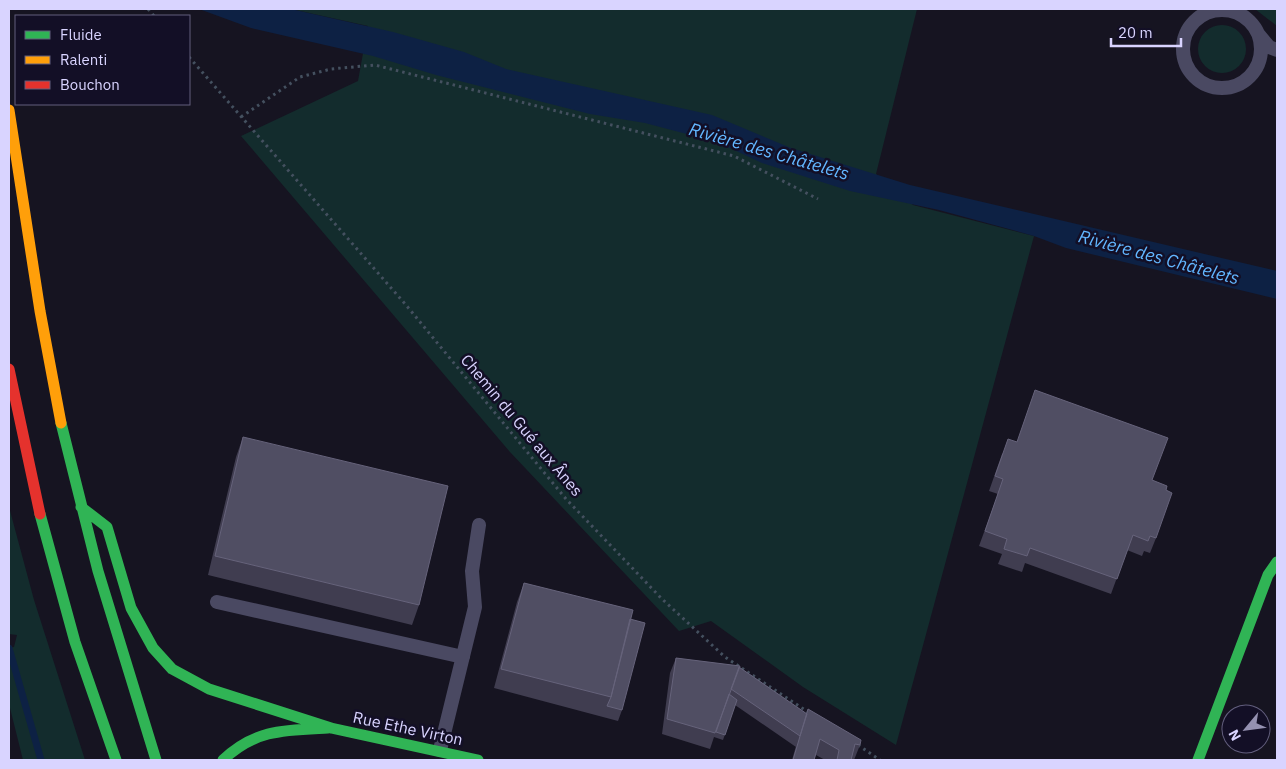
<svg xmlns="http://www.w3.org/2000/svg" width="1286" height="769" font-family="'IBM Plex Sans',sans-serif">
  <rect width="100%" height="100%" fill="#161421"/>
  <path fill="#132c2d" d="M291 9H917L876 174 913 205 1034 236 896 745 803 687 711 621 679 631 510 452 241 136 358 81 368 26Z
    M1255 9H1277V26Z
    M1198 49a24 24 0 1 1 48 0a24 24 0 1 1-48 0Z
    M9 507 34 600 85 760H23L9 704V648L14 647 17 635 9 634Z"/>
  <path fill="#0d2144" d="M199 9H291L393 32 464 52 506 69 712 115 791 148 910 185 1277 271V299L1066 248 1034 236 939 210 850 191 762 163 717 142 645 123 590 114 436 75 373 56 251 28Z"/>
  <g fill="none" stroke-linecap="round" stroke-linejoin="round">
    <path stroke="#0d2144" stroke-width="7" d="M9 648 41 760"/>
    <path stroke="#44505f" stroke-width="3" stroke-dasharray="2.5 4" stroke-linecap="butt" d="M148 9 154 16
      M189 57 406 305 566 499 662 599 725 657 811 714
      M241 117 300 77 331 69 375 65 734 156 818 199
      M858 745 880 760"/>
    <path stroke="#4a4962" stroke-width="14" d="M1183 49a39 39 0 1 1 78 0a39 39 0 1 1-78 0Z
      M1259 35 1269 47 1277 50
      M217 602 463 657
      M440 750 475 607 472 571 479 525"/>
    <path stroke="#30b455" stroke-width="11" d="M61 423 98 571 156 760
      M81 507 107 527 131 608 153 648 172 669 209 689 331 728
      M40 514 75 642 116 760
      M331 728 478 760
      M223 760C255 729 286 730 328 728
      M1198 760 1268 575 1277 562"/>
    <path stroke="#ff9f0a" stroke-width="11" d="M9 110 40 311 61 423"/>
    <path stroke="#e5322d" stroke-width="11" d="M9 369 40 514"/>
  </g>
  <path fill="#403d50" d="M243 437 419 605 412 625 208 575 236 457Z
    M1016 442 1152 480 1156 538 1150 553 1144 551 1142 556 1127 550 1111 594 1025 563 1022 572 998 564 1002 554 979 546 998 494 989 491 1002 454Z
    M524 583 630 619 622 710 618 721 494 688 517 602Z
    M676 658 739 667 807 714 860 745 854 760 852 759 851 760H825L816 755 814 760H792L796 746V747L735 705 723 740 714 737 710 749 662 734 670 673Z"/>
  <path fill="#504e63" stroke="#66637b" d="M1035 390 1168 438 1152 480 1167 486 1166 490 1172 493 1156 538 1150 536 1148 541 1133 535 1117 579 1030 548 1027 556 1004 549 1007 539 985 531 1003 479 995 476 1008 439 1017 442Z
    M243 437 448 486 419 605 215 556Z
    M524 583 633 610 611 697 501 669Z
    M630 619 645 623 622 710 607 706 611 697Z
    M676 658 740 666 715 733 667 719Z
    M739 667 807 714 800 736 731 689Z
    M729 694 737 700 725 735 716 732Z
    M808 709 861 740 860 745 855 744 851 760H837L839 750 820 739 814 760H793Z"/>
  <g text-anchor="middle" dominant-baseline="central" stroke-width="5" stroke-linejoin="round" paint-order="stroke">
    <g font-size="16" fill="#d9d4ff" stroke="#130f26">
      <text transform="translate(522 425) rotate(50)">Chemin du Gué aux Ânes</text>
      <text transform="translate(408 728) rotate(12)">Rue Ethe Virton</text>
    </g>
    <g font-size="18" font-style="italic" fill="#62b6ff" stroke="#130f26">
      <text transform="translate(769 151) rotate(16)">Rivière des Châtelets</text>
      <text transform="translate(1159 257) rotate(15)">Rivière des Châtelets</text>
    </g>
  </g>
  <rect width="1286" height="769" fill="none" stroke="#d9d4ff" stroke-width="20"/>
  <rect x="15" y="15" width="175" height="90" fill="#130f26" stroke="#625e7d"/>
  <rect x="25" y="31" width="25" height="8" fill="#30b455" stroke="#625e7d"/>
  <text x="60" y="40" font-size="15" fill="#d9d4ff">Fluide</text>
  <rect x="25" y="56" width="25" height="8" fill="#ff9f0a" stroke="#625e7d"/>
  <text x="60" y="65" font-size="15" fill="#d9d4ff">Ralenti</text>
  <rect x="25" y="81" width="25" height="8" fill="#e5322d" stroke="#625e7d"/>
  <text x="60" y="90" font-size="15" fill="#d9d4ff">Bouchon</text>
  <g transform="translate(1246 729) rotate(241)"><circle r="24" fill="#130f26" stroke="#625e7d"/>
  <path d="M0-4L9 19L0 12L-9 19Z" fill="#9591b1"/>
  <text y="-8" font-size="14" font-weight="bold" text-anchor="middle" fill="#d9d4ff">N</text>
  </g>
  <path d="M1111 38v8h70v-8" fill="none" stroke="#d9d4ff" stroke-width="2.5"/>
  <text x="1118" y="38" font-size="15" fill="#d9d4ff" stroke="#130f26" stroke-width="4" paint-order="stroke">20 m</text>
</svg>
